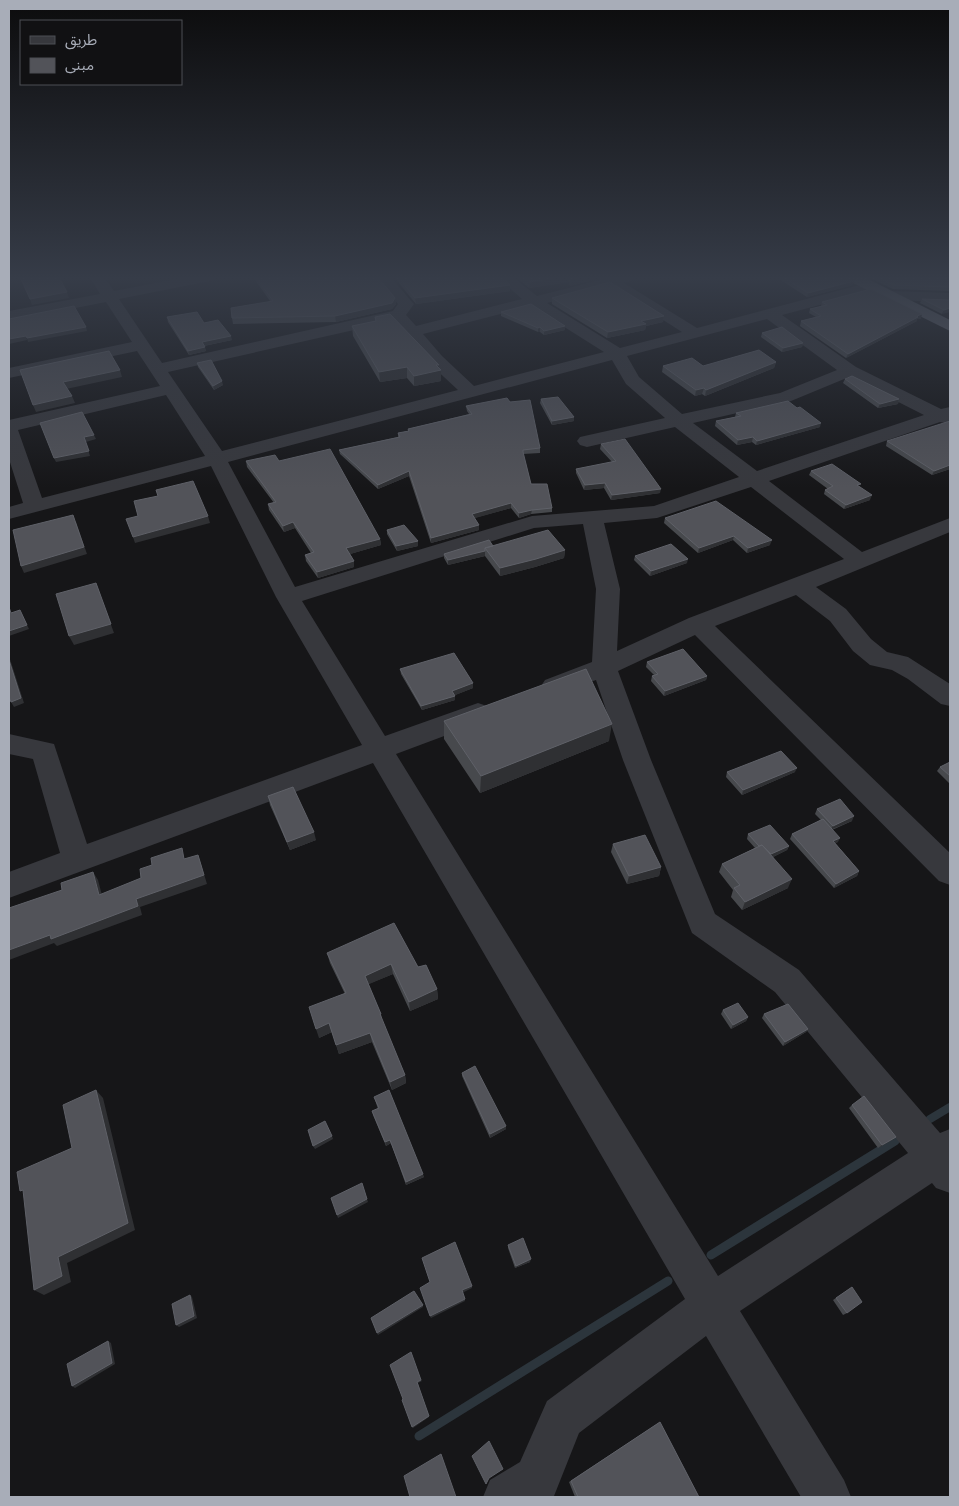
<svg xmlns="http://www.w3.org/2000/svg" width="959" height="1506" font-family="'Work Sans','Noto Sans Arabic',sans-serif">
  <rect width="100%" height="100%" fill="#161618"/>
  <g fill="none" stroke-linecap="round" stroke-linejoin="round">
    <path stroke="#2c353c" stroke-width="8" d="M930 1119 950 1107"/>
    <path stroke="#2c353c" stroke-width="9" d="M711 1255 895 1141
      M419 1436 668 1281"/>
    <path fill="#37383d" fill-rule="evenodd" d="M90 277H104L114 291 186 277H217L215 280 210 281 119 299 162 363 393 311 398 304 376 277H391L411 301 414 304 406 315 416 326 522 299 497 277H513L537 296 600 280 598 277H636L634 280 624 283 697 328 871 282 876 284 879 287 876 290 782 315 856 367 941 409 950 407V424L940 422 769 481 862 552 950 518V532L816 587 846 609 871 639 887 652 908 657 950 684V706L941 704 908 679 892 670 870 665 853 651 830 621 796 595 715 626 950 853V885L939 881 695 635 618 671 651 760 715 914 799 970 940 1133 950 1129V1193L936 1188 932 1183 740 1311 844 1480 851 1497H801L706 1336 579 1433 554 1496 551 1497H483L490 1480 520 1462 547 1401 685 1299 373 763 9 898V872L60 853 33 759 9 754V734L54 744 87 844 362 745 276 597 211 466 9 519V507L23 503 9 459V420L160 386 137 351 9 378V368L132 342 106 302 9 321V311L100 294ZM610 286 682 332 620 348 547 303ZM531 306 604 352 474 386 442 356 423 334ZM767 319 837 370 780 393 682 414 639 377 627 356ZM394 321 430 364 458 390 222 451 168 372ZM612 360 626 384 665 418 580 437 577 441 580 445 587 447 675 427 739 477 654 506 532 516 295 587 228 462ZM849 377 924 415 757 471 693 423 791 401ZM166 395 205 456 42 498 18 430ZM751 487 844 559 689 618 617 651 620 589 604 523 657 518ZM583 524 596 589 592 662 545 680 541 686 545 692 554 695 596 680 623 760 692 933 775 992 908 1153 718 1276 396 754 487 720 491 713 487 706 478 703 385 736 302 601 534 528Z
      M890 291 950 293V303L885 299 882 296 885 293Z"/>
    <path fill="#63666e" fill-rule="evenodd" d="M845 277H864L950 320V331L847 280Z"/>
  </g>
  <path fill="#47494d" d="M253 277H278L281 280 395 298 396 304 392 309 336 322 233 324 232 318 270 301Z
    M394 277H501L510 291 416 304Z
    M516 277H597L596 279 570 286 569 282 529 288Z
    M776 277H847L853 285 807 297Z
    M868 277H950V291L893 289Z
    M552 298 664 316 663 322 646 326 645 330 607 338 552 304Z
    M922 299 950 300 942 314 920 303Z
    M822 302 921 319H917V321L846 358 800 326 801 321 816 317 809 313 810 309 821 306Z
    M501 312 565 326V330L544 335 540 332H538L501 316Z
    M167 317 204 323 232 340 204 346 206 351 189 355 168 322Z
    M352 326 439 365V368L441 370V381L414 386 407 378 380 382 353 336Z
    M762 333 803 343 802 347 782 352 761 337Z
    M776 362 774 368 705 396 702 394 695 396 662 372 663 366H703Z
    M197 363 223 385 214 390 198 367Z
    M845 379 899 399 898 404 878 408 843 383Z
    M541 399 574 421 552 425 540 403Z
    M466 406 540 448V453L523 454 531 484 552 508V512L531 514 519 518 511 508 474 518 479 530 431 543 409 476 378 489 340 454 339 450 398 437V433L408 431V429L469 414 467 411Z
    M797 408 820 427 756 445 752 442 737 445 715 426 716 421 735 417 736 413Z
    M887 441 950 469 932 475 886 446Z
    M601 444 660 493 611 500 604 488 584 490 576 473V469L612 462 600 449Z
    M246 461H279L380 539 381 545 350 554 354 561V567L318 578 306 561 305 555 311 553 295 528 284 532 269 510 268 504 274 503 247 467Z
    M811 471 860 487 870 500 844 509 824 494 825 490 828 489 809 475Z
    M665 518 770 545 747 553 733 540 698 553 664 523Z
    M387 530 418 541V546L397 551 387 534Z
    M493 546 565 550 564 558 535 567 500 576 485 556 448 565 444 558V554Z
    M635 556 687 563 650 576 634 560Z
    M647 662 707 676 706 680 664 696 651 681 652 676 654 675 646 667Z
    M400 669 473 683V688L455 695V700L422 710 401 674Z
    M444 721 609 741 480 793 444 739Z
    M950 762V784L937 771 940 767Z
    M727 772H795L742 795 726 777Z
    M268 796 316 840 290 850 270 805Z
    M817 809 852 821 832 830 838 842 835 843 859 871 857 876 834 888 790 839 792 834 821 820 815 814Z
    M748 834 789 846 787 850 773 857 788 888 742 910 731 897 733 890 719 872 722 864 755 848 747 839Z
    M613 844 661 867 659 876 627 884 611 852Z
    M327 953 418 967 437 989 438 999 410 1011 393 974 368 984 381 1014 382 1021 405 1075 406 1083 392 1090 372 1042 339 1054 332 1032 319 1038 345 994 330 963Z
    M723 1010 748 1017 746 1021 731 1029 721 1014Z
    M764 1014 808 1029 806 1032 783 1046 762 1018Z
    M462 1073 506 1129 490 1138 462 1076Z
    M374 1097 424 1177 406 1185 391 1143 386 1146 373 1115 372 1111 378 1109Z
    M852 1105 896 1137 892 1140 878 1148 849 1108Z
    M508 1245 530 1262 515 1268 508 1248Z
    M852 1287 847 1313 843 1315 833 1300Z
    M660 1422 699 1497H575L569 1482Z"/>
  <path fill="#2f3033" d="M559 277H569V282L529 288 530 282Z
    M581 277H597L596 279 570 286 571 280Z
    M854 281 853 285 807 297 808 293Z
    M510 285V291L416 304 415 298Z
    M67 292 69 298 32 305 30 299Z
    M395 298 396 304 392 309 336 322 335 316Z
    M950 308V312L942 314 944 310Z
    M922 314 921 319H917V321L846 358 848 354 917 316Z
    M664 316 663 322 646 326 645 330 607 338 608 332 641 321Z
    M565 326V330L544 335V331Z
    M86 327 87 331 28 342 27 338Z
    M540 327V332H538V328Z
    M26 336 27 340 9 344V339Z
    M231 336 232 340 203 346 202 342Z
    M803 343 802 347 782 352 783 348Z
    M205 347 206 351 189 355 188 351Z
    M776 362 774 368 705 396 706 390Z
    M436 365H439V371L441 370V381L414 386V376Z
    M407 367V378L380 382 379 372Z
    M120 370 122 377 66 389 63 382Z
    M222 381 223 385 214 390 213 386Z
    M704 388 702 394 695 396 696 390Z
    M72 396 75 403 36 412 33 405Z
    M899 399 898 404 878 408 880 404Z
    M574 417V421L552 425V421Z
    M821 423 820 427 756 445 757 441Z
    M94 435 96 439 86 442 90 456 56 462 54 458 84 437Z
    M753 437 752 442 737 445 738 440Z
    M950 465V469L932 475 934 471Z
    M409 471V476L378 489V485Z
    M605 483 604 488 584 490 585 485Z
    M661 489 660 493 611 500 612 495Z
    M872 495 870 500 844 509 846 505Z
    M511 503V508L472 519V514Z
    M532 510 531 514 519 518V513Z
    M208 516 210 523 135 543 133 537Z
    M76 522 87 554 24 573 21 566Z
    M293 522 295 528 284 532 283 526Z
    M479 525V530L431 543V538Z
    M734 536 733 540 698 553 699 548Z
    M380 539 381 545 347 555 346 548Z
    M772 540 770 545 747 553 748 548Z
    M418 541V546L397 551 396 546Z
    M565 550 564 558 535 567 500 576V568Z
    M485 551V556L448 565V560Z
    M688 559 687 563 650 576 651 571Z
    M354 561V567L318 578 317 572Z
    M96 583 114 633 74 645 69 636Z
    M20 610 29 629 9 636V631Z
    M9 656 24 703 14 707 11 702Z
    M707 676 706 680 664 696 665 691Z
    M473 683V688L453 696 452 691Z
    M455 696V700L422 710 421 706Z
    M612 724 609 741 480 793 481 776Z
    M797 768 795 772 742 795 743 790Z
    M854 816 852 821 830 830 833 826Z
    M314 832 316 840 290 850 287 842Z
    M840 838 838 842 831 845 833 841Z
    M789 846 787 850 765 861 767 856Z
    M198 855 201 864 207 884 140 907 142 915 57 946 54 943 9 960V950L136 899Z
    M661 867 659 876 627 884 629 876Z
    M859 871 857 876 834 888 836 884Z
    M93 872 98 880 104 903 99 895Z
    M792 879 788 888 742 910 745 902Z
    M391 964 393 974 367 985 365 976Z
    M437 989 438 999 410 1011 409 1002Z
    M748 1017 746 1021 731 1029 733 1025Z
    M329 1023 332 1032 319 1038 316 1029Z
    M808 1029 806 1032 783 1046 785 1042Z
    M370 1033 372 1042 339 1054 336 1045Z
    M405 1075 406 1083 392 1090 390 1082Z
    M96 1090 103 1098 135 1230 67 1263 71 1282 44 1295 34 1290 58 1257Z
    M506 1126V1129L490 1138V1134Z
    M332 1136 333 1139 315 1149 313 1146Z
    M896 1137 892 1140 878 1148 882 1145Z
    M390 1140 391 1143 386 1146 385 1142Z
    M423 1174 424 1177 406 1185V1182Z
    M367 1199 368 1202 338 1218 337 1215Z
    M531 1259 530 1262 515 1268 516 1266Z
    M472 1286V1288L462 1293V1290Z
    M190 1295 192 1297 197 1318 179 1327 176 1325Z
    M465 1299V1301L431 1318 430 1316Z
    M423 1305V1307L378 1335 377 1333Z
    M108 1341 111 1343 115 1364 75 1388 72 1386Z
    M421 1380 422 1381 418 1383 429 1417 413 1428 412 1427 417 1382Z"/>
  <path fill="#525359" stroke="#5f6168" d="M20 277H59L67 292 30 299Z
    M256 277H278L281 280 296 277H378L395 298 392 303 335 316 232 318 231 308 273 301Z
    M398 277H501L510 285 415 298Z
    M524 277H559L530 282Z
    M570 277H581L571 280Z
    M783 277H847L854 281 808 293Z
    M877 277H950V287L894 285Z
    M610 282 664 316 641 321 646 324 608 332 552 298Z
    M871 289 922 314 917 316 918 317 848 354 801 321 821 316 810 309 827 305 822 302Z
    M922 299 950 300V308L944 310Z
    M531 304 565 326 544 331 540 327 538 328 501 312Z
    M74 306 86 327 27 338 26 336 9 339V319Z
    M197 312 204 323 218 320 231 336 202 342 205 347 188 351 167 317Z
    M390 314 439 365H436L441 370 414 376 407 367 379 372 352 326 376 321 375 317Z
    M782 327 803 343 783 348 762 333Z
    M759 350 776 362 706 390 704 388 696 390 663 366 692 358 703 366Z
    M109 351 120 370 63 382 72 396 33 405 20 370Z
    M211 360 222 381 213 386 197 363Z
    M852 376 899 399 880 404 845 379Z
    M558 397 574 417 552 421 541 399Z
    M507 398 510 402 530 400 540 448 523 450V452L531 484H547L552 508 532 510 519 513 511 503 472 514 479 525 431 538 409 471 378 485 339 450 400 437 398 433 409 431 408 429 472 414 466 406Z
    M788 401 797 408 800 407 821 423 757 441 753 437 738 440 716 421 741 416 736 413Z
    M82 412 94 435 84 437 89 451 54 458 40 423Z
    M950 421V465L934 471 887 441Z
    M625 439 661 489 612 495 605 483 585 485 576 469 616 461 601 444Z
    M330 449 380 539 346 548 354 561 317 572 305 555 314 552 293 522 283 526 268 504 276 502 246 461 275 455 279 461Z
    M832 464 861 484 857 485 872 495 846 505 825 490 833 486 811 471Z
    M193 481 208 516 133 537 126 519 138 516 134 501 158 496 156 490Z
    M716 501 772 540 748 548 734 536 699 548 665 518Z
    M73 515 84 547 21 566 13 530Z
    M404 525 418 541 396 546 387 530Z
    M548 530 565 550 536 559 500 568 485 548Z
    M489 540 493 546 485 548V551L448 560 444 554Z
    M671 544 688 559 651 571 635 556Z
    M96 583 111 624 69 636 56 594Z
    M9 607 11 613 20 610 27 625 9 631Z
    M683 649 707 676 665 691 652 676 658 674 647 662Z
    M454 653 473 683 452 691 455 696 421 706 400 669Z
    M9 660 21 698 11 702 9 697Z
    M586 669 612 724 481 776 444 721Z
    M781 751 797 768 743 790 727 772Z
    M950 762V776L940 767Z
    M293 787 314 832 287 842 268 796Z
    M840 799 854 816 833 826 817 809Z
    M823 819 840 838 833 841 859 871 836 884 792 834Z
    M770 825 789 846 771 854 762 845 759 846 748 834Z
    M645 835 661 867 629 876 613 844Z
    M762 845 792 879 745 902 734 888 740 885 722 864Z
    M182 848 184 859 198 855 204 875 136 899 138 906 51 939 50 935 9 950V908L62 890 61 883 93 872 99 895 141 878 140 869 152 865 151 858Z
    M394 923 418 967 426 965 437 989 409 1002 391 964 365 976 381 1014H380L405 1075 390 1082 370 1033 336 1045 329 1023 316 1029 309 1007 346 993 327 953Z
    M738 1003 748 1017 733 1025 723 1010Z
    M788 1004 808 1029 785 1042 764 1014Z
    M475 1066 506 1126 490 1134 462 1073Z
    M96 1090 128 1223 58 1257 62 1276 34 1290 23 1190 20 1191 17 1172 72 1148 63 1105Z
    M389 1090 423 1174 406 1182 390 1140 385 1142 372 1111 379 1108 374 1097Z
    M864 1096 896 1137 882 1145 852 1105Z
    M325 1121 332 1136 313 1146 308 1130Z
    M362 1183 367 1199 337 1215 331 1198Z
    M523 1238 531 1259 516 1266 508 1245Z
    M455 1242 472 1286 462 1290 465 1299 430 1316 420 1288 430 1282 422 1258Z
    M852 1287 862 1302 847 1313 836 1298Z
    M414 1291 423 1305 377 1333 371 1318Z
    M190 1295 194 1316 176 1325 172 1304Z
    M108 1341 112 1363 72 1386 67 1364Z
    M411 1352 421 1380 417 1382 429 1416 412 1427 402 1400 403 1399 390 1365Z
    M660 1422 699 1497H578L571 1481Z
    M489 1441 503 1469 489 1478 486 1484 472 1456Z
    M441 1454 456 1497H410L404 1476Z"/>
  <linearGradient id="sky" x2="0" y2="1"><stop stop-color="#0c0c0d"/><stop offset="0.57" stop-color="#363c48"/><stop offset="1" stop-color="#363c48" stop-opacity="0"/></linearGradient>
  <rect width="959" height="488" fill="url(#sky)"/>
  <rect width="959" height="1506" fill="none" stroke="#a8adb8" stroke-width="20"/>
  <rect x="20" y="20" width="162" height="65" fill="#111113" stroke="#4d4f55"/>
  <rect x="30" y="36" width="25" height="8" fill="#37383d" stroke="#4d4f55"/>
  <text x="65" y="45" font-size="15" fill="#a8adb8">طريق</text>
  <rect x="30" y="58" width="25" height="15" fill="#525359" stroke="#4d4f55"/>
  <text x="65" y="70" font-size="15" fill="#a8adb8">مبنى</text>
</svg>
